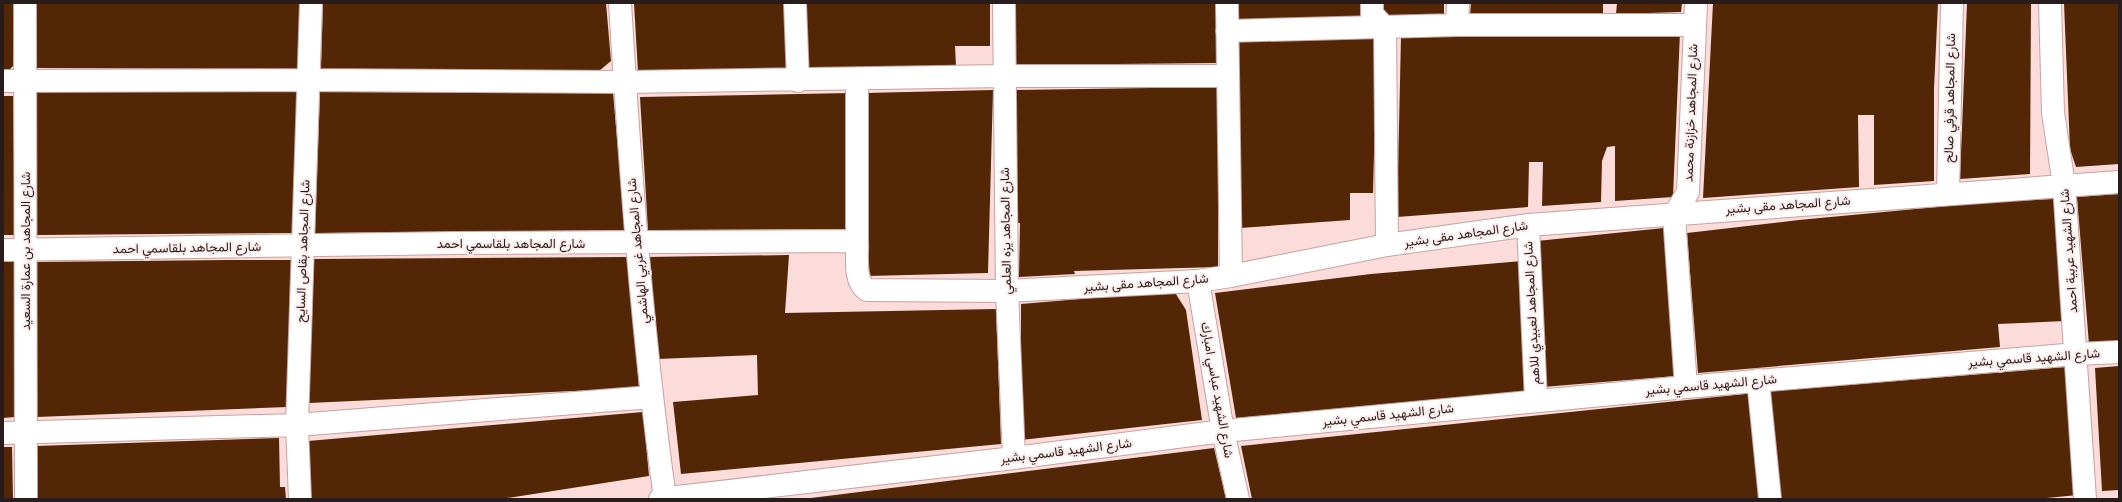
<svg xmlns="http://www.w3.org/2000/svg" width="2122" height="502" font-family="Spectral,Vazirmatn,serif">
  <rect width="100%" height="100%" fill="#fbdcdb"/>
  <path fill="#532605" d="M3 3H14L13 66 7 72H3Z
    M36 3H300L298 69 36 68Z
    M323 3H606L611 61 599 71 321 69Z
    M634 3H789L790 72H638Z
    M802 3H990V46H955L956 66 805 70Z
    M1016 3H1218V63L1016 65Z
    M1238 3H1361L1360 18 1238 20Z
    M1383 3H1444V17H1382Z
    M1471 3H1603V14L1470 16Z
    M1617 3H1682L1681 12 1616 14Z
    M1713 3H1938L1934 89V181L1874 185V115H1858L1859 187 1703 198Z
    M1967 3H2031L2030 174 1960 179Z
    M2064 3H2119V164L2076 167 2070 149Z
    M1680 32 1673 197 1615 201V146L1607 147 1602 161 1601 202 1542 206 1543 162H1529L1528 207 1397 217 1401 37Z
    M1377 38 1373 193H1350V220L1240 228 1238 40Z
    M1218 87V267L1074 271 1075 274 1019 277 1020 223H1017L1015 90Z
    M36 90 298 92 293 233 37 235Z
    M993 90 988 273 868 276 865 93Z
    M320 92 613 93 625 230 315 233Z
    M850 93 849 229 648 230 640 97Z
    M3 96H13L15 235H3Z
    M2119 194V343L2089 344 2077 197Z
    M2055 199 2065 321 1998 324 2000 347 1698 373 1687 233 1799 220 1990 202Z
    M1664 228 1676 376 1543 387 1537 241Z
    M789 255 785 313 996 309 1001 444 681 474 673 402 758 395 757 355 657 359 646 257Z
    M628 257 639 388 309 403 314 259Z
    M228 260H292L287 407 37 417V262Z
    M1522 261 1527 391 1236 418 1215 293 1371 274Z
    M3 262H15V417L3 418Z
    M1174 291 1186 310 1202 420 1021 440V304Z
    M2119 366V490L2102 491 2095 368Z
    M2066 367 2078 495 2036 499H1775L1764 392Z
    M1755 393 1766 499H1252L1241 446Z
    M643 412 649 476 501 499H310L308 441Z
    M279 438 280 487H285L286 499H36V446Z
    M3 447H12L13 499H3Z
    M1214 448 1226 499H811V498Z"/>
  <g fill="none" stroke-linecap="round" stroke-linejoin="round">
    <defs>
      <path id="street" d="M25 3 26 499
        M620 3C630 169 642 334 665 498
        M795 3 798 81
        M1004 3 1007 291 1014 458
        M1227 3 1231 276
        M1372 3V14L1385 28 1387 245
        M2050 3 2053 113 2064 185 2085 499
        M1457 25 1458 3
        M1227 31 1457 25H1695
        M3 81 309 80 625 82 1004 76H1227
        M1948 194 1952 3
        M1528 225 1536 400
        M857 241C858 256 853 281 867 290L1007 291 1198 281 1231 276 1387 245 1528 225 2119 182
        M3 250 455 243 857 241V80
        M1198 281 1223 431 1238 499
        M1758 380 1770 499
        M1686 387 1674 215 1688 192 1696 3
        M3 433 297 425 651 397
        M300 499 297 425 311 3
        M660 499 1014 458 1223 431 1686 387 2076 354 2119 352"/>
    </defs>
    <use href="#street" stroke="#c6a2a1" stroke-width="24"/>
    <use href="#street" stroke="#fff" stroke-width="22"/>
  </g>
  <g text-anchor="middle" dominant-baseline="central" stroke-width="4" stroke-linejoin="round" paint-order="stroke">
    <g font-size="13" fill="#291c1c" stroke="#fdeded">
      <text transform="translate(1950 98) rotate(-89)">شارع المجاهد قرفي صالح</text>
      <text transform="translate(1691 113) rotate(-88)">شارع المجاهد خزازنة محمد</text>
      <text transform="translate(1788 205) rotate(-4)">شارع المجاهد مقى بشير</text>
      <text transform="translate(1006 231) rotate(-91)">شارع المجاهد يزه العلمي</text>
      <text transform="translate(1466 234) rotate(-8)">شارع المجاهد مقى بشير</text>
      <text x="511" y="244">شارع المجاهد بلقاسمي احمد</text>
      <text transform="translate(187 248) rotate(-1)">شارع المجاهد بلقاسمي احمد</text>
      <text transform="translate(26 251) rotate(-90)">شارع المجاهد بن عمارة السعيد</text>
      <text transform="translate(303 251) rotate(-88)">شارع المجاهد بقاص السايح</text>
      <text transform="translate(638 251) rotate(-95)">شارع المجاهد غربي الهاشمي</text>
      <text transform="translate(2069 251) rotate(-94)">شارع الشهيد عربية احمد</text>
      <text transform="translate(1146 283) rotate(-4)">شارع المجاهد مقى بشير</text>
      <text transform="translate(1532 313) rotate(-93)">شارع المجاهد لعبيدي للاهم</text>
      <text transform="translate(2034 358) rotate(-4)">شارع الشهيد قاسمي بشير</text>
      <text transform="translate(1711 385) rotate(-5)">شارع الشهيد قاسمي بشير</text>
      <text transform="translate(1217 390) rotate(80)">شارع الشهيد عباسي امبارك</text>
      <text transform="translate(1388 415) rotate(-6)">شارع الشهيد قاسمي بشير</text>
      <text transform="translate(1066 451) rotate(-7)">شارع الشهيد قاسمي بشير</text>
    </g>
  </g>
  <rect width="2122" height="502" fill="none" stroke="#291c1c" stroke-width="8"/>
</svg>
